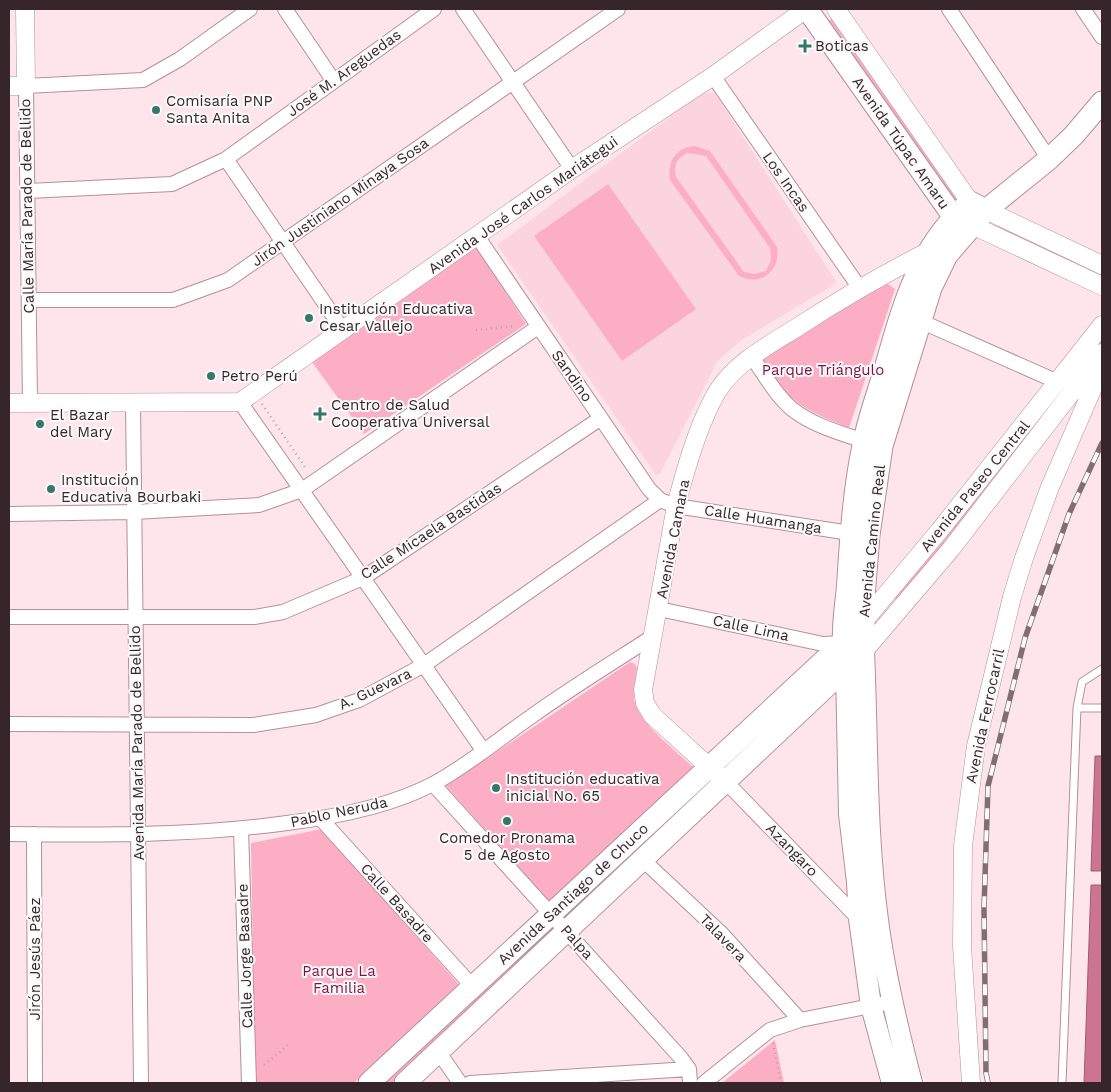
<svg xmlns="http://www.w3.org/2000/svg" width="1111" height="1092" font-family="'Work Sans',sans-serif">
  <rect width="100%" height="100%" fill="#fee5ec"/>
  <path fill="#fcd4df" d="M702 93H715L837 283 740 341 717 362 660 474 656 475 497 245Z"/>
  <path fill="#fcaec5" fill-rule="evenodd" d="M835 17 960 201 955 210 824 23Z
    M695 146 710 151 777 247C781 271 761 287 739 276L670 180C667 162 676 147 695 146ZM688 153 706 156 770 248 771 260 766 271 754 274 744 272 676 177C673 166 677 157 688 153Z
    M608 184 696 309 622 361 534 236Z
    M998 222 1102 272V280L997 228Z
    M475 245 526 324 364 434 312 362Z
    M884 281 895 289 849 428C804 410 788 401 758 361Z
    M1102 331V341L900 601 892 597Z
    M630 662 635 664 637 668C636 680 632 691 635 703 642 725 676 751 693 767L549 901 446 786Z
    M322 829 461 987 354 1083H255L251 843Z
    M551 923 560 932 398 1083H380Z
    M775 1040 784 1083H722Z"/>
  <path fill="#cc7491" stroke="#9f5d72" d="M1095 756H1102V871H1091Z
    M1091 885H1102V1083H1084Z"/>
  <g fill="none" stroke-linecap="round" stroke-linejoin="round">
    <defs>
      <path id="service" d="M1077 708H1102
        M1062 1083 1077 708 1082 682 1102 669"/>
      <path id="minor" d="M285 9 333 80
        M463 9 572 169
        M949 9 1049 159
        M1083 9 1102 37
        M713 76 859 287
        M226 159 343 330
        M28 191 172 184 226 159 434 9
        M477 236 649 489 660 500 676 506 850 533
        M29 300H173L228 280 618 9
        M920 321 1058 382
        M751 356C764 373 775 395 792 409 812 425 840 433 864 441
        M240 402 483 750
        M30 403 26 86 143 80 180 59 250 9
        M133 403 141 1083
        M9 514 134 512 259 505 302 490 538 327
        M659 609 823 644 843 643
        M9 617H254L283 612 363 578 601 418
        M9 724 253 725 316 715 359 700 424 665 660 500
        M725 781 859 919
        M433 784 681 1058 689 1069 690 1083
        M321 819 473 987
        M241 829 249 1083
        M9 834C102 835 194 836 287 823 336 817 389 807 433 784 467 766 500 738 532 716 571 688 612 663 652 637
        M34 834 35 1083
        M642 859 721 933 800 1020
        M438 1051 460 1083
        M470 1083 689 1069
        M704 1083 770 1030 800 1020 891 1002"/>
      <path id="tertiary" d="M836 9 970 202
        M9 86H26L25 9
        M986 210 1102 265
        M972 225 1102 286
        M9 403 240 402 572 169 713 76 806 9
        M863 622 940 530 1102 325
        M864 651 951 549 1102 353
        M718 775 652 715 645 703 643 690 676 506C685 471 698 424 717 392 735 363 767 346 796 328 839 300 882 275 927 252L934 253
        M971 1083 962 946 963 846 976 746 1012 597 1024 558 1050 487 1102 367"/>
      <path id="secondary" d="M864 651C868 740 866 831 878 920 885 975 898 1029 912 1083
        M846 670 849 814 857 882 859 919 871 1006 892 1083"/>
      <path id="primary" d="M807 9 953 216 965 222
        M844 650C841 625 847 602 848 578 851 532 854 486 864 441 869 416 879 390 886 365 904 302 919 246 970 202L986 210
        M369 1083 843 643 863 622
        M405 1083 864 651V597L869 535 882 446 931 288 947 255 986 210 1049 159 1074 135 1102 102"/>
    </defs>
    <use href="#service" stroke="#b58f9a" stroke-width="9"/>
    <use href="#minor" stroke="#b58f9a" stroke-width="16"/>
    <use href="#tertiary" stroke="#b58f9a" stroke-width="19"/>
    <use href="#secondary" stroke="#b58f9a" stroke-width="22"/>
    <use href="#primary" stroke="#b58f9a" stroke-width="23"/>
    <path stroke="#b9a3a9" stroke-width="2.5" stroke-dasharray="1 4" stroke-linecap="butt" d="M476 330 514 326
      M262 404 307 470
      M362 979 373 964
      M773 1043 781 1083
      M264 1065 288 1045"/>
    <use href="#service" stroke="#fff" stroke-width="7"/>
    <use href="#minor" stroke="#fff" stroke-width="14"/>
    <use href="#tertiary" stroke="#fff" stroke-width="18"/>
    <use href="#secondary" stroke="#fff" stroke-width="20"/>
    <use href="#primary" stroke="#fff" stroke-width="21"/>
    <defs>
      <path id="rail" d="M988 1083 986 1073 984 908 988 786 1025 638 1069 514 1102 443"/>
    </defs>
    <use href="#rail" stroke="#816e74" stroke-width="5.5"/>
    <use href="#rail" stroke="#fafafa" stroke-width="4" stroke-dasharray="11" stroke-linecap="butt"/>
  </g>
  <g fill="#33786b" stroke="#fafafa" stroke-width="2">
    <path d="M802.5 38.5h5v5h5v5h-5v5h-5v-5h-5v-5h5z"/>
    <circle cx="156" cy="110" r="5"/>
    <circle cx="309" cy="318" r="5"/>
    <circle cx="211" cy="376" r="5"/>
    <path d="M317.5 406.5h5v5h5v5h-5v5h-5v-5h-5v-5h5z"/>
    <circle cx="40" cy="424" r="5"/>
    <circle cx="51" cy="489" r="5"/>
    <circle cx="496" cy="788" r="5"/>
    <circle cx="507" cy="821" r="5"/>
  </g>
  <g text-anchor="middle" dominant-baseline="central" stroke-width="4" stroke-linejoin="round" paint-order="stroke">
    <g font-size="15" fill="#36262b" stroke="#fafafa" text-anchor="start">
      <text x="815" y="46">Boticas</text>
      <text x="166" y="101">Comisaría PNP<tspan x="166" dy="17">Santa Anita</tspan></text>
      <text x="319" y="309">Institución Educativa<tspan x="319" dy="17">Cesar Vallejo</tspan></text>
      <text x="221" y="376">Petro Perú</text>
      <text x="331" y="405">Centro de Salud<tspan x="331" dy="17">Cooperativa Universal</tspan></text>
      <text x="50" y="415">El Bazar<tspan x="50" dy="17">del Mary</tspan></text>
      <text x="61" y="480">Institución<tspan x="61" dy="17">Educativa Bourbaki</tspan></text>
      <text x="506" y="779">Institución educativa<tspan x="506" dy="17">inicial No. 65</tspan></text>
      <text x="507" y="838" text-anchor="middle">Comedor Pronama<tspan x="507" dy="17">5 de Agosto</tspan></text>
    </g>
    <g font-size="15" fill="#36262b" stroke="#fafafa">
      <text transform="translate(344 73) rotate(-36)">José M. Areguedas</text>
      <text transform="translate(901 143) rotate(55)">Avenida Túpac Amaru</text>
      <text transform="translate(786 182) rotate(55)">Los Incas</text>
      <text transform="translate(340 202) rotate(-35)">Jirón Justiniano Minaya Sosa</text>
      <text transform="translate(523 205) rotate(-35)">Avenida José Carlos Mariátegui</text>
      <text transform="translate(27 206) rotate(-91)">Calle María Parado de Bellido</text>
      <text transform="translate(572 376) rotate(55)">Sandino</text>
      <text transform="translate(975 486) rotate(-51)">Avenida Paseo Central</text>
      <text transform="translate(763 519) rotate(9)">Calle Huamanga</text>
      <text transform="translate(431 531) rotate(-33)">Calle Micaela Bastidas</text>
      <text transform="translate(673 539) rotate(-79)">Avenida Camana</text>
      <text transform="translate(872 541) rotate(-84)">Avenida Camino Real</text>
      <text transform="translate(751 628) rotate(12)">Calle Lima</text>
      <text transform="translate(375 689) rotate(-25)">A. Guevara</text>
      <text transform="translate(985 716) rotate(-78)">Avenida Ferrocarril</text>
      <text transform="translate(137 743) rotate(-91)">Avenida María Parado de Bellido</text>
      <text transform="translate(339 812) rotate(-12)">Pablo Neruda</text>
      <text transform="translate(792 850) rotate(46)">Azangaro</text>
      <text transform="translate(573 894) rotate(-43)">Avenida Santiago de Chuco</text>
      <text transform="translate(397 903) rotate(48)">Calle Basadre</text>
      <text transform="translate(723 938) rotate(46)">Talavera</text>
      <text transform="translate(577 942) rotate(48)">Palpa</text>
      <text transform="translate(245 956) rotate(-92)">Calle Jorge Basadre</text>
      <text transform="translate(35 959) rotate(-90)">Jirón Jesús Páez</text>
    </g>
    <g font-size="15" fill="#7e1143" stroke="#fafafa">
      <text x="823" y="370">Parque Triángulo</text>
      <text x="339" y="971">Parque La<tspan x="339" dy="17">Familia</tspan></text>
    </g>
  </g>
  <rect width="1111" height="1092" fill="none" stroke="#36262b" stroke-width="20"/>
</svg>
